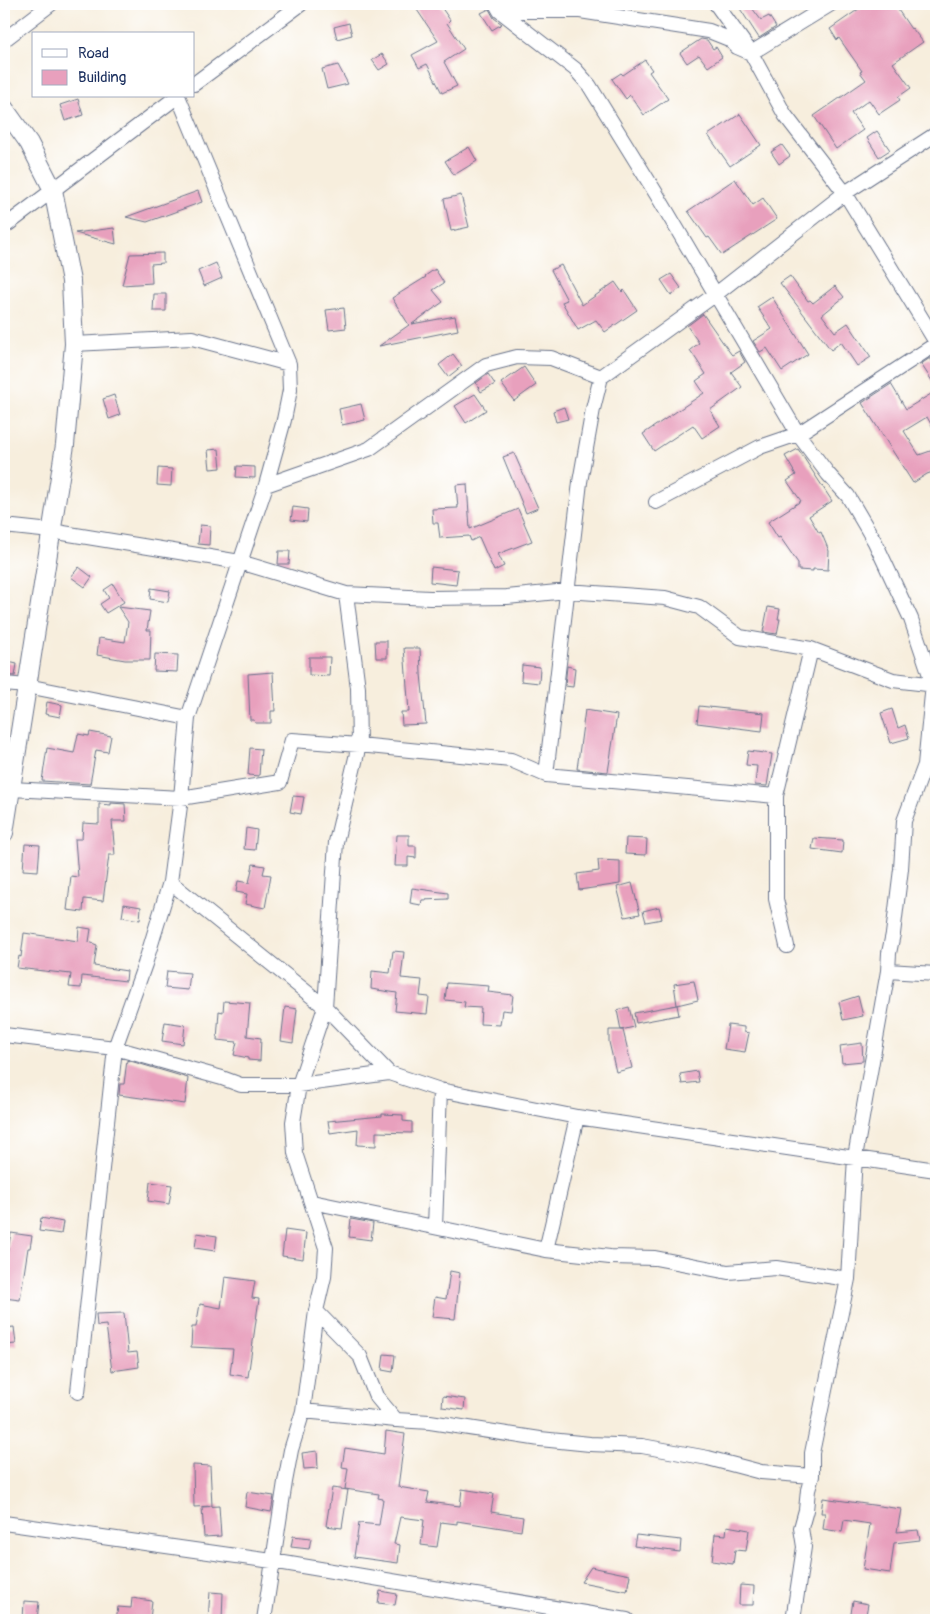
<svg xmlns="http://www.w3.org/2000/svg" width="940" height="1624" font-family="Pangolin,sans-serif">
  <rect width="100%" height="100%" fill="#fff"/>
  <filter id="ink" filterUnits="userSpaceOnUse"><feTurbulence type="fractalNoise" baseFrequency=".02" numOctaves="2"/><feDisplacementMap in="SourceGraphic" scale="10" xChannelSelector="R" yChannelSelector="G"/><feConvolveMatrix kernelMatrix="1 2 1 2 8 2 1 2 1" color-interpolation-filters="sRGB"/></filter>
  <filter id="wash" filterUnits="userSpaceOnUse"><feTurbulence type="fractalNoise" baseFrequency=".0096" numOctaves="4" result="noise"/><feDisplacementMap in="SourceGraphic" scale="20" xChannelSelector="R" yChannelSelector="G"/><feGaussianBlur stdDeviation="1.12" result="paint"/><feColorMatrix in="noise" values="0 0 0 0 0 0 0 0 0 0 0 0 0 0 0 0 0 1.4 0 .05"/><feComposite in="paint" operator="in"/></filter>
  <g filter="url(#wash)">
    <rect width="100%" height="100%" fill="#f7eedd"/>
    <g id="blocks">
      <path fill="#e8a0bd" d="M413 4H439L450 20 447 23 464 49 444 62 457 86 442 93 427 64 419 68 412 55 438 41Z
        M737 4H749L761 20 769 16 776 27 759 38Z
        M866 4H894L911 29 912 28 923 42 893 63 911 88 898 97 900 100 879 114 869 100 851 113 863 130 836 149 814 116 866 80 860 72 862 71 839 38 837 40 830 29Z
        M489 9 494 18 502 24 492 30 481 13Z
        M349 23 352 35 337 39 334 27Z
        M701 39 707 40 713 49 716 47 722 57 708 67 699 55 687 63 680 53Z
        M382 54 389 64 379 70 372 60Z
        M645 60 652 70 649 72 668 99 644 115 630 95 626 99 612 79 621 73 623 75Z
        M338 65 348 84 327 89 322 69Z
        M78 99 83 115 65 121 60 105Z
        M740 114 761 145 730 166 708 135Z
        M877 131 890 150 879 157 867 138Z
        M782 145 790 156 779 164 771 152Z
        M469 147 477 161 454 175 445 161Z
        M735 179 753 205 763 198 777 219 722 255 709 237 707 238 688 211Z
        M198 191 202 202 147 222 126 217Z
        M461 195 469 227 451 231 444 199Z
        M114 228 116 244 75 233Z
        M163 253V263L151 264 152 283 122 285 130 254Z
        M216 263 222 278 204 286 198 271Z
        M561 265 582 305 615 282 622 292 624 290 637 310 605 332 596 320 578 330 562 302 567 300 551 270Z
        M435 269 444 283 433 290 443 302 412 324 455 316 458 330 379 346 409 325 392 298 426 277 425 276Z
        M671 274 681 288 671 295 661 280Z
        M790 276 808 301 810 300 813 303 835 286 844 297 822 315 835 332 848 323 871 357 857 366 841 342 831 350 780 283Z
        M154 294H166V311H153Z
        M772 297 808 354 782 371 767 348 760 352 753 341 772 329 757 307Z
        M344 308 346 328 329 330 326 310Z
        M703 314 731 354 732 355 739 351 745 362 731 372 742 387 710 410 720 426 702 438 693 425 654 451 643 434 704 393 696 381 706 374 690 350 699 343 687 326Z
        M453 354 462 366 448 377 439 365Z
        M930 358 936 367V387L921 364Z
        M524 367 536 385 514 401 501 383Z
        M488 374 495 384 481 392 476 383Z
        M891 384 906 409 936 391V433L927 417 904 431 919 455 936 449V471L927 474 913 483 862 403Z
        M475 394 486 410 466 423 455 406Z
        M114 395 120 415 109 419 103 399Z
        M361 404 365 420 342 425 339 409Z
        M564 407 568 419 556 422 553 411Z
        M219 449 221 468 210 469 208 450Z
        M798 449 832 501 809 516 819 533 821 532 829 551 828 570 813 569V571L798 570V563L780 537 778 538 768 522 801 501 787 481 796 475 785 456Z
        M514 453 538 508 526 513 503 457Z
        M237 466 255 467V478L236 477Z
        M158 468 172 469 171 486 157 485Z
        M467 484 470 529 518 509 532 541 498 554 504 566 494 571 479 537 471 541 469 536 440 538 438 523H433L432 509 458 508 456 485Z
        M293 507 308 509 307 522 291 520Z
        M200 525 210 526 209 545 198 544Z
        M279 551H290L289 564H278Z
        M79 567 92 577 85 587 71 577Z
        M431 567 458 570 456 585 430 582Z
        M113 584 124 602 106 613 100 604 109 598 104 590Z
        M151 588 170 591 168 602 150 599Z
        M118 607 150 611 147 630H151L150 660H125L97 655 99 638 125 642 128 622Z
        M768 607 780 609 778 619H780L777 634 763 632Z
        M375 641H387V658H376Z
        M404 648H420L421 674 426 724 402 725 401 712H409Z
        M155 654 178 655 177 672 154 671Z
        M309 657H330L329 676 309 675Z
        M4 661 17 664 15 676 4 675Z
        M522 665 540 667 539 683 521 681Z
        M567 666 575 668 573 687 565 686Z
        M273 672 275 711H271V723H255L254 720H250L248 674Z
        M47 702 62 705 60 717 45 714Z
        M699 706 764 713 762 731 697 723Z
        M892 709 898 728 905 725 909 738 891 743 881 713Z
        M585 710 617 715 608 772 577 769Z
        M90 732 111 736 108 752 96 750 90 784 42 781 47 748 74 753 78 734 89 736Z
        M250 748 261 749 259 776 248 775Z
        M748 751 772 754 767 786 755 785 757 766 746 765Z
        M293 796 304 797 301 814 290 812Z
        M111 803 125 804 126 821H112L115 855H109L103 901 84 899 83 912 67 910 71 876 78 877 75 839H82L83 823 99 824V804L111 805Z
        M246 828 257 830 255 850 244 849Z
        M397 835H409V846H416V858L408 857V866H395Z
        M626 838 647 839 646 855 625 854Z
        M814 838 843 840 842 853 812 849Z
        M25 844 40 845 38 871 23 870Z
        M598 860 620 861V884L579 890 577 874 599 871Z
        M253 864 265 866 263 874 271 875 265 908 245 904 247 894 236 892 238 881 249 883Z
        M632 883 640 914 625 917 617 887Z
        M412 888 448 893V899L422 900 421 905 410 903Z
        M124 904 141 907 140 920 122 917Z
        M659 907 662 919 646 922 643 911Z
        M79 927 91 929 89 942 97 945 94 966 127 971 126 981 82 976 81 988 69 987 71 974 17 968 19 956 21 957 24 933 78 941Z
        M393 951 404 952 401 978 422 980 420 996 429 997 427 1014 395 1011 397 993 371 989 372 971 390 973Z
        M167 971 190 973 188 990 165 988Z
        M694 981 698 1000 677 1005 674 984Z
        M447 983 489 986 488 992 513 995 511 1011 502 1010 500 1025 480 1024 481 1008 464 1007 465 1002 445 1000Z
        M858 996 863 1016 843 1020 839 1002Z
        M224 1001 250 1003 247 1036 261 1038 260 1061 248 1060V1058L234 1055 237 1042 217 1040 219 1011 223 1012Z
        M677 1005 679 1015 636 1023 634 1013Z
        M285 1007 297 1009 293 1043 281 1041Z
        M629 1007 634 1027 621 1030 617 1010Z
        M165 1022 185 1025 183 1044 162 1041Z
        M728 1025 744 1027V1032L749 1033 745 1052 724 1049Z
        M609 1030H623L632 1068 616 1072 609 1042Z
        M862 1043 863 1061 842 1063 840 1046Z
        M127 1060 188 1078 185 1104 119 1095 120 1084H124Z
        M697 1071 699 1082 682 1084 680 1074Z
        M382 1114 403 1115V1121L412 1122V1133L376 1132V1146L357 1145 358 1129 330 1133 328 1121 382 1116Z
        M150 1182 172 1185 169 1204 148 1201Z
        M41 1218 63 1222 61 1234 39 1231Z
        M351 1219 373 1223 371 1240 349 1237Z
        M285 1230 306 1233 303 1259 282 1256Z
        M11 1233 32 1236 30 1248H28L20 1300 4 1298V1271Z
        M197 1233 217 1236 215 1251 195 1248Z
        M450 1271 460 1273 455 1319 432 1317 435 1297 446 1299Z
        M225 1277 255 1281 252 1298 259 1299 248 1377 230 1374 233 1349 191 1347 192 1327H196L200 1304 221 1308Z
        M124 1313 128 1353 137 1352 139 1367 112 1371 106 1325 97 1326 96 1314Z
        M14 1327 16 1344 4 1345V1328Z
        M384 1354 395 1355 393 1372 382 1370Z
        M443 1396 465 1399 464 1410 442 1407Z
        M386 1431 405 1434 398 1487 429 1492 427 1502 460 1506 462 1489 494 1494 491 1512 523 1517 521 1531 457 1521V1524L441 1522 437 1547 421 1545 424 1520 400 1517 394 1544 400 1545 398 1563 354 1557 359 1523 379 1525 383 1499 378 1498 379 1494 345 1489 348 1468 342 1467 345 1448 384 1454Z
        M317 1451 318 1468 304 1469 302 1453Z
        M193 1465 210 1466 212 1506 194 1507Z
        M332 1488 348 1490 342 1528 326 1526Z
        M247 1492 274 1496 271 1512 245 1507Z
        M823 1498 901 1509 897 1532 918 1530 920 1540 894 1543 890 1573 863 1569 870 1524 844 1520 842 1532 823 1529 825 1513H821Z
        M219 1506 221 1536 204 1537 202 1507Z
        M727 1526 749 1530 746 1551 735 1550 733 1564 712 1561 715 1534 726 1535Z
        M636 1535 681 1540 680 1552 634 1546Z
        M293 1536 311 1538 309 1549 291 1547Z
        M591 1567 630 1575 627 1591 581 1582Z
        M740 1585 754 1586 753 1605H739Z
        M380 1591 397 1594 395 1605 378 1603Z
        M210 1592 223 1593 222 1620H208Z
        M132 1598 152 1601 150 1620H116L118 1607 131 1608Z
        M24 1601 39 1602 37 1620H23Z
        M853 1601 868 1604 865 1620H850Z"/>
    </g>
  </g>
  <g filter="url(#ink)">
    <use href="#blocks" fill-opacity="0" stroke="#68728a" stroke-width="1"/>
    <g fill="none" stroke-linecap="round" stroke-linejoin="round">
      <defs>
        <path id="minor" d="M496 4 500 11 575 69 589 85 657 195 798 434 828 474 848 496 875 542 911 619 933 684 925 765 904 821 901 869 893 934 889 953 888 971 855 1157 848 1279 812 1453V1476L808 1490 806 1510 801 1528 804 1547 793 1620
          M716 4 751 53 785 115 845 193 936 342
          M500 11H580L709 31 729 39 737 47 751 53 831 4
          M4 40 51 4
          M194 84 301 4
          M4 227 178 96
          M74 344 192 338 289 364
          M266 485 369 449 486 365 517 357 551 358 601 377
          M656 502 760 447 798 434 936 344
          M4 526 51 531 240 562 346 594 430 598 507 597 567 591 665 598 699 607 740 637 811 649 893 680 936 685
          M346 594 358 688 359 745 336 842 325 1007 299 1085 293 1122 295 1153 326 1248 324 1277 316 1311 360 1356 376 1396 396 1420 430 1422 540 1439 590 1444 642 1446 708 1458 761 1472 812 1476
          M4 684 27 686 188 718
          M546 775 580 482 593 409 601 377 716 294 845 193 936 134
          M11 789 181 798 280 782 292 740 359 745 511 760 546 775 776 796
          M170 882 325 1007 389 1073
          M787 946 776 899V796L811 649
          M888 971 936 974
          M4 1035 115 1048 222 1078 241 1085H299L389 1073 440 1090 577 1117 936 1170
          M312 1202 546 1250 610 1257 655 1258 728 1272 776 1268 848 1279
          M435 1227 440 1090
          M546 1250 577 1117
          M78 1392 115 1048 145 964 170 882 181 798 188 718 266 485 284 420 290 390 289 364 178 96
          M303 1411 396 1420
          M4 1523 272 1561 627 1620
          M264 1620 285 1482 291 1450 303 1411 316 1311"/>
        <path id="tertiary" d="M4 108 29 143 53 190 71 281 74 344 65 445 4 833"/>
      </defs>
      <use href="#minor" stroke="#68728a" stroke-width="16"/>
      <use href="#tertiary" stroke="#68728a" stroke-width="20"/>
      <use href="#minor" stroke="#fff" stroke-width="14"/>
      <use href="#tertiary" stroke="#fff" stroke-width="18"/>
    </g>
  </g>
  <rect width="940" height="1624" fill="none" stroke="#fff" stroke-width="20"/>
  <rect x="32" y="32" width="162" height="65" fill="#ffffff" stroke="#a4acbf"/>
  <rect x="42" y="49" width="25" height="8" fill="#ffffff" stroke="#a4acbf"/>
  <text x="78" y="58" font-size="15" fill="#1b2f5e">Road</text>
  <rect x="42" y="70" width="25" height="15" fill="#e8a0bd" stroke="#a4acbf"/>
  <text x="78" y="82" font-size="15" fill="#1b2f5e">Building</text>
</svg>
